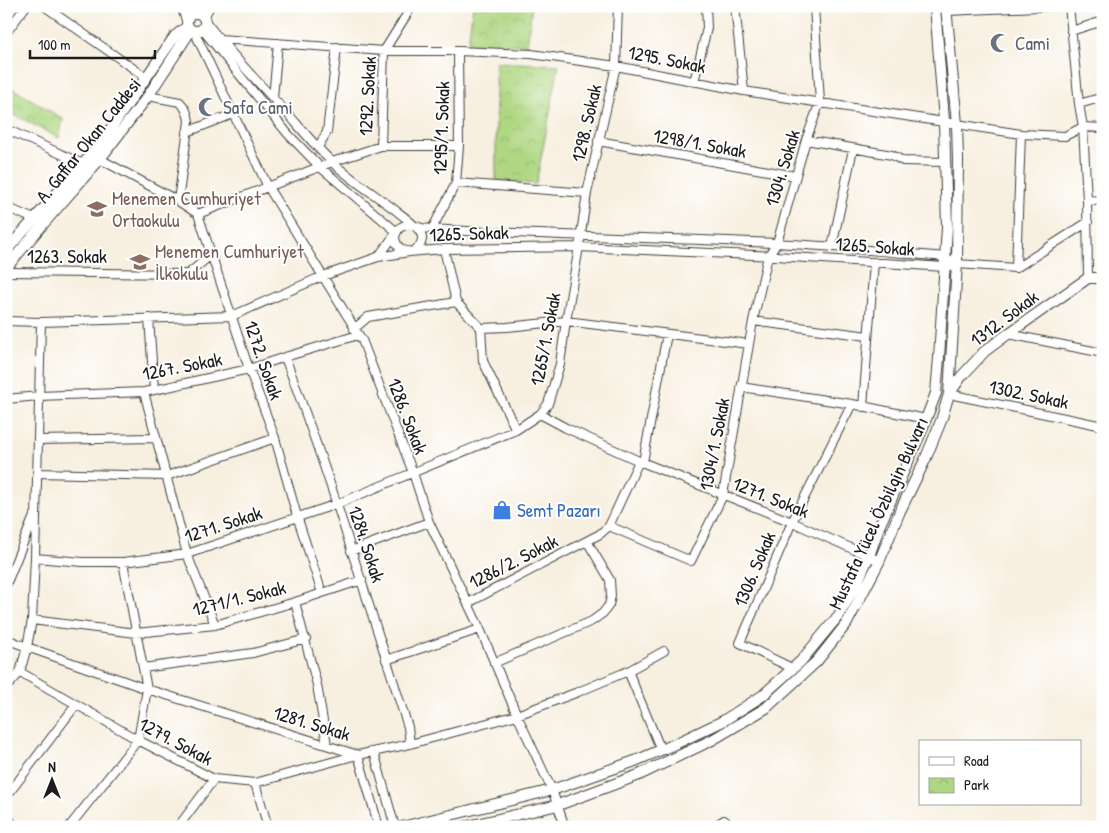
<svg xmlns="http://www.w3.org/2000/svg" width="1109" height="833" font-family="'Patrick Hand',sans-serif">
  <defs>
    <pattern id="park-crowns" width="20" height="18" patternUnits="userSpaceOnUse" patternTransform="scale(1.25)"><rect width="20" height="18" fill="#afd782"/><path d="M2 6a3 3 0 1 1 6 0M12 15a3 3 0 1 1 6 0" fill="none" stroke="#96b870"/></pattern>
  </defs>
  <rect width="100%" height="100%" fill="#fff"/>
  <filter id="ink" filterUnits="userSpaceOnUse"><feTurbulence type="fractalNoise" baseFrequency=".02" numOctaves="2"/><feDisplacementMap in="SourceGraphic" scale="10" xChannelSelector="R" yChannelSelector="G"/><feConvolveMatrix kernelMatrix="1 2 1 2 8 2 1 2 1" color-interpolation-filters="sRGB"/></filter>
  <filter id="wash" filterUnits="userSpaceOnUse"><feTurbulence type="fractalNoise" baseFrequency=".0096" numOctaves="4" result="noise"/><feDisplacementMap in="SourceGraphic" scale="20" xChannelSelector="R" yChannelSelector="G"/><feGaussianBlur stdDeviation="1.12" result="paint"/><feColorMatrix in="noise" values="0 0 0 0 0 0 0 0 0 0 0 0 0 0 0 0 0 1.4 0 .05"/><feComposite in="paint" operator="in"/></filter>
  <g filter="url(#wash)">
    <rect width="100%" height="100%" fill="#f7efdf"/>
    <path fill="url(#park-crowns)" stroke="#667a4f" d="M473 6H532L527 45 468 43Z
      M496 62 559 65 536 184 496 180Z
      M6 84 63 119 59 138 17 116 6 112Z"/>
  </g>
  <g filter="url(#ink)">
    <g fill="none" stroke-linecap="round" stroke-linejoin="round">
      <defs>
        <path id="minor" d="M44 6 147 78
          M735 6 744 91
          M1069 6 1079 104 1083 127 1087 200 1088 278
          M947 11 1060 6
          M205 21C231 54 260 85 289 115 303 131 317 148 333 163 352 180 374 194 394 209 400 214 416 225 420 232 425 239 420 247 414 251 392 255 389 227 407 225 412 224 417 227 422 228 431 229 439 230 448 230 557 236 667 238 776 243 833 246 889 252 946 257L957 264
          M202 29 288 134 320 167 397 232 378 257
          M194 31 268 187 362 340 413 473 429 522 480 629 517 715 552 790 565 827
          M1071 31 1103 21
          M6 33 26 6
          M220 39 384 51H458L531 54 616 66 744 91 1021 134 1065 136 1083 127 1103 128
          M694 82 707 28 706 6
          M148 96 180 102C186 108 188 113 189 121L178 201
          M273 98 278 43
          M1079 104 1103 97
          M6 129 83 164
          M187 132 233 114
          M806 140 892 155 903 161 946 162
          M598 141 796 176
          M381 146H459
          M318 147 327 132 337 47
          M100 159 178 201 198 214 332 162 381 146 384 51 412 6
          M456 183 587 193
          M1087 200 1103 201
          M6 207 34 219
          M198 214 249 369 275 438 297 516 322 593
          M432 229 456 183 459 146 458 51
          M832 247 853 149
          M444 249 456 302
          M1016 268 1021 134
          M6 272 188 274 211 255
          M456 302 481 328 507 327 566 321 749 344
          M149 318 154 390
          M6 321 41 322 232 316 323 276 378 257 409 252 444 249 579 247 776 256 945 267 957 264 1016 268 1088 222
          M753 321 868 336
          M481 328 483 361 516 430
          M354 329 368 317 456 302
          M1008 334 1103 353
          M285 357C303 406 321 455 337 505 361 579 384 653 408 727L410 744
          M741 387 852 404 926 419
          M144 392 187 554 215 625
          M949 394 1103 426
          M6 399 39 396 144 392 154 390 249 369 285 357 358 335
          M863 407 874 262
          M540 414 566 428 639 461 792 522 873 558
          M38 440 155 438
          M643 462 667 334
          M37 473 167 476 275 438
          M609 526 691 561 723 495 753 321 768 256 777 243 806 140 820 102 814 6
          M351 551 429 522
          M35 558 83 562H123L187 554 337 504 516 430 540 414 548 404 560 364 566 321 579 247 587 193 616 66 618 6
          M123 562 143 668
          M6 585 34 516
          M295 602 317 685 327 745
          M468 603 600 534 609 526 639 461
          M32 620 136 633 215 625 295 602 362 580
          M6 639 27 647 147 689 358 755 410 744 517 715 578 692 628 671 664 651
          M386 660 480 629
          M494 663 592 621 603 613 609 605 611 596 610 580 587 541
          M792 668 740 643 792 522 852 404
          M628 671 661 750
          M20 672 138 740 214 779 255 783 357 755
          M6 688 20 672 27 647 32 620 35 558 41 322
          M374 752 395 827
          M358 755 379 827
          M255 783 268 827
          M6 797 76 705
          M69 827 138 740 147 689 143 668 253 653 306 639
          M178 827 214 779
          M713 827 724 820 732 827"/>
        <path id="tertiary" d="M182 6 187 20
          M187 22a9 9 0 1 1 18 0a9 9 0 1 1-18 0Z
          M203 17 209 6
          M6 251 98 147 175 36 188 26
          M6 268 38 230 100 159 148 96 191 30
          M950 393 961 377 985 351 1008 334 1088 278H1103
          M6 817 14 827
          M402 827 552 790 635 761 675 744 723 721 762 696 801 661 839 615 857 583 869 556 879 527 921 432 936 393 939 358 947 227 944 121 935 6
          M464 827 558 805 639 775 712 740 766 708 817 661 847 623 879 562 900 511 925 460 941 421 949 394 957 264 958 159 957 124 946 6"/>
      </defs>
      <use href="#minor" stroke="#3d3c39" stroke-width="10"/>
      <use href="#tertiary" stroke="#3d3c39" stroke-width="12"/>
      <use href="#minor" stroke="#fff" stroke-width="8"/>
      <use href="#tertiary" stroke="#fff" stroke-width="10"/>
    </g>
  </g>
  <defs>
    <symbol id="mosque-bare" viewBox="-9 -9 18 18"><path d="M3.5-4.9A6 6 0 1 0 3.5 4.9A5 5 0 1 1 3.5-4.9Z" fill="#6b7280" stroke="#fff" stroke-width="2.5" paint-order="stroke"/></symbol>
    <symbol id="school-bare" viewBox="-9 -9 18 18"><path d="M0-5L7-2L0 1L-7-2ZM-4 1L0 2.5L4 1V4Q0 6-4 4Z" fill="#8d6e63" stroke="#fff" stroke-width="2.5" paint-order="stroke"/></symbol>
    <symbol id="shop-bare" viewBox="-9 -9 18 18"><path d="M-5-2.5h2.3a2.7 3.5 0 0 1 5.4 0H5L5.5 6h-11ZM-1.5-2.5h3a1.5 2.3 0 0 0-3 0Z" fill="#3f7fe0" stroke="#fff" stroke-width="2.5" paint-order="stroke"/></symbol>
  </defs>
  <g fill-rule="evenodd">
    <use href="#mosque-bare" x="986" y="29" width="28" height="28"/>
    <use href="#mosque-bare" x="194" y="93" width="28" height="28"/>
    <use href="#school-bare" x="83" y="195" width="28" height="28"/>
    <use href="#school-bare" x="126" y="248" width="28" height="28"/>
    <use href="#shop-bare" x="488" y="496" width="28" height="28"/>
  </g>
  <g text-anchor="middle" dominant-baseline="central" stroke-width="4" stroke-linejoin="round" paint-order="stroke">
    <g font-size="19" fill="#5b616d" stroke="#fff" text-anchor="start">
      <text x="1015" y="43">Cami</text>
      <text x="223" y="107">Safa Cami</text>
    </g>
    <g font-size="19" fill="#1c1c1c" stroke="#fff">
      <text transform="translate(667 59) rotate(11)">1295. Sokak</text>
      <text transform="translate(367 96) rotate(-87)">1292. Sokak</text>
      <text transform="translate(586 123) rotate(-77)">1298. Sokak</text>
      <text transform="translate(441 128) rotate(-88)">1295/1. Sokak</text>
      <text transform="translate(88 140) rotate(-51)">A. Gaffar Okan Caddesi</text>
      <text transform="translate(700 143) rotate(10)">1298/1. Sokak</text>
      <text transform="translate(782 168) rotate(-73)">1304. Sokak</text>
      <text transform="translate(469 233) rotate(-2)">1265. Sokak</text>
      <text transform="translate(875 246) rotate(4)">1265. Sokak</text>
      <text x="67" y="256">1263. Sokak</text>
      <text transform="translate(1004 318) rotate(-37)">1312. Sokak</text>
      <text transform="translate(545 339) rotate(-79)">1265/1. Sokak</text>
      <text transform="translate(264 360) rotate(71)">1272. Sokak</text>
      <text transform="translate(182 366) rotate(-11)">1267. Sokak</text>
      <text transform="translate(1029 394) rotate(12)">1302. Sokak</text>
      <text transform="translate(408 416) rotate(69)">1286. Sokak</text>
      <text transform="translate(714 444) rotate(-79)">1304/1. Sokak</text>
      <text transform="translate(771 497) rotate(22)">1271. Sokak</text>
      <text transform="translate(878 513) rotate(-65)">Mustafa Yücel Özbilgin Bulvarı</text>
      <text transform="translate(223 524) rotate(-18)">1271. Sokak</text>
      <text transform="translate(367 544) rotate(72)">1284. Sokak</text>
      <text transform="translate(513 561) rotate(-27)">1286/2. Sokak</text>
      <text transform="translate(754 569) rotate(-67)">1306. Sokak</text>
      <text transform="translate(239 598) rotate(-14)">1271/1. Sokak</text>
      <text transform="translate(312 723) rotate(17)">1281. Sokak</text>
      <text transform="translate(176 741) rotate(28)">1279. Sokak</text>
    </g>
    <g font-size="19" fill="#785e54" stroke="#fff" text-anchor="start">
      <text x="112" y="198">Menemen Cumhuriyet<tspan x="112" dy="22">Ortaokulu</tspan></text>
      <text x="155" y="251">Menemen Cumhuriyet<tspan x="155" dy="22">İlkokulu</tspan></text>
    </g>
    <g font-size="19" fill="#366cbe" stroke="#fff" text-anchor="start">
      <text x="517" y="510">Semt Pazarı</text>
    </g>
  </g>
  <rect width="1109" height="833" fill="none" stroke="#fff" stroke-width="25"/>
  <rect x="919" y="740" width="162" height="65" fill="#ffffff" stroke="#a4a4a4"/>
  <rect x="929" y="757" width="25" height="8" fill="#ffffff" stroke="#a4a4a4"/>
  <text x="964" y="766" font-size="15" fill="#1c1c1c">Road</text>
  <rect x="929" y="778" width="25" height="15" fill="url(#park-crowns)" stroke="#a4a4a4"/>
  <text x="964" y="790" font-size="15" fill="#1c1c1c">Park</text>
  <g transform="translate(52 780)" stroke="#ffffff" stroke-width="4" paint-order="stroke">
  <path d="M0-4L9 19L0 12L-9 19Z" fill="#1c1c1c"/>
  <text y="-8" font-size="14" font-weight="bold" text-anchor="middle" fill="#1c1c1c">N</text>
  </g>
  <path d="M30 50v8h125v-8" fill="none" stroke="#1c1c1c" stroke-width="2.5"/>
  <text x="38" y="50" font-size="15" fill="#1c1c1c" stroke="#ffffff" stroke-width="4" paint-order="stroke">100 m</text>
</svg>
